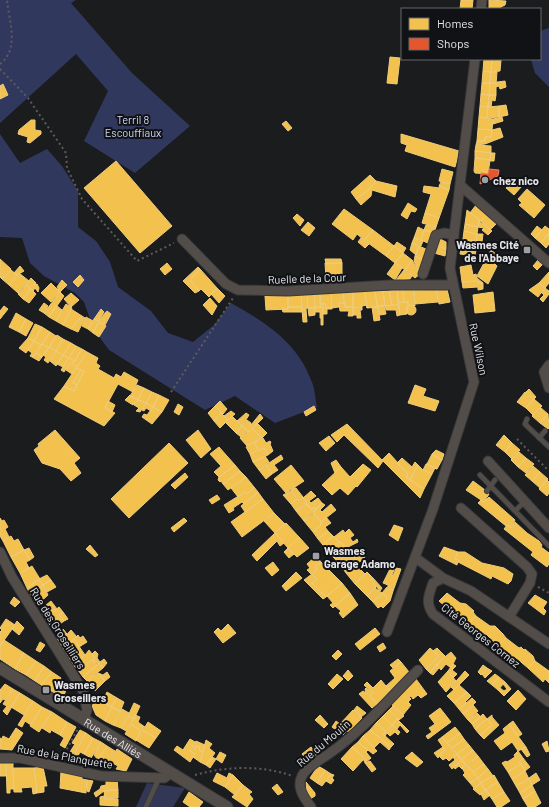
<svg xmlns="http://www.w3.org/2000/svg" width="549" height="807" font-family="Barlow,sans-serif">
  <rect width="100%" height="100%" fill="#1b1c1e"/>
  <path fill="#313755" d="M147 783 185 788 173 807H136Z"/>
  <path fill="#31385e" d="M0 0H76L71 3 132 73 190 126 135 173 84 141 108 91 76 54 0 123Z
    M549 28V87L535 73 531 60 540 59V31Z
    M0 134 20 163 47 149 62 166 78 191V227L96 241 110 262 118 287 151 311 168 333 193 342 214 325 231 303C265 322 297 342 311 380 315 388 315 398 317 407L275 423 235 396 205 410 109 350 93 328 84 302 75 293 44 276 30 263 22 238 0 237Z"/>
  <path fill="#f2c14e" stroke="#eecc7d" d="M461 0H473L472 9H460Z
    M489 0 506 1 505 5 497 9H489Z
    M390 57 400 58 397 84 387 83Z
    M484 59 492 60 491 72 483 71Z
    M492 60H501L500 71 491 72Z
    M483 71 491 72 490 83H482Z
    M491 72H497L496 84 490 83Z
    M505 81 506 87 500 89 499 86 496 87V95H489L490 83Z
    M482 83H490L489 95 481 94Z
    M3 84 8 95 0 99V86Z
    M481 94 489 95 488 107 480 106Z
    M489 95H496L495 101 492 100 491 107H488Z
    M506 105 508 115 499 117V106Z
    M480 106 488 107 487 118 479 117Z
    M499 106V117L487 118 488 107Z
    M479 117 493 119 492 130 478 129Z
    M502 117 503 121 493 124V119Z
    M31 120H35V130L41 131V134L30 143 27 142 28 137 18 134 19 130Z
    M286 121 292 128 288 131 282 124Z
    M500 128 503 137 485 144 476 145 477 141H485V137H491L492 130Z
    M478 129 492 130 491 137H485V141H477Z
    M401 134 459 151 455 167 405 151 407 145 401 143Z
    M476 145 491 146V153L475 151Z
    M475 151 491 153 490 160 475 158Z
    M491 153H495L494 161H490Z
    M475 158 490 160 488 174 475 173 474 171Z
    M116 161 172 226 140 253 84 188Z
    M442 169 453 172 450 184 439 181Z
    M370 175 376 181 366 192 356 199 351 192Z
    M514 179 522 186 514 195 506 188Z
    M376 181 397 186 395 197 372 190 371 196 361 205 356 199 366 192Z
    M441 182 450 184 449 190 439 186Z
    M424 186 440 188 439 186 449 190 439 218 425 213 431 194 423 192Z
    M527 189 545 205 534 218 519 205 522 203 518 199Z
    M408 203 417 209 415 212 411 211 407 219 401 215Z
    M476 205 487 215 481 221 470 213Z
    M344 209 373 230 364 240 357 234 353 240 332 224Z
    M467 210 481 221H479L478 227 465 224Z
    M425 213 439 218 436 227 422 223Z
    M297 214 304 220 300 226 293 218Z
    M487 215 497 223 490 230 481 221Z
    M479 221 492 231 488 235 482 230 484 228 478 227Z
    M308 222 315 228 309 236 301 230Z
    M465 224 478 227 477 234 464 231Z
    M426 225 436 227 434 233 424 230Z
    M537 226 542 230 535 238 531 234Z
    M545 226 549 229V233L541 243 535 238Z
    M418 227 424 230 421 240 414 238Z
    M373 230 394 246 386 256 364 240Z
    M424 230 434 233 430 244 421 240Z
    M464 231 477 234 476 241 463 239Z
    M549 233V244L546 248 541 243Z
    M477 234H483L482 242 476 241Z
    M361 238 369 244 365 248 358 242Z
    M414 238 423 241 421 246 412 243Z
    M438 238 446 242V249L435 245Z
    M463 239 482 242 480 250 476 249 475 256 460 254Z
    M397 242 406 248 403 253 394 246Z
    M412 243 419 246 416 255 410 250Z
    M394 246 403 253 395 263 386 256Z
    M419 246 428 250 425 261 415 256Z
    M436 246 446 249 445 256 434 253Z
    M491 250 497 255 493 262 497 266 488 284 477 276Z
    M403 253 412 260 405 270 395 263Z
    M415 256 425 261 420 274 414 261Z
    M0 259 11 269 2 279 0 277Z
    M325 259H341L342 263 326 264Z
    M412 260 420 274 415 278 405 270Z
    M538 260 543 264 537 270 533 266Z
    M167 263 172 269 165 275 160 269Z
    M325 263H342V278H326Z
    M395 263 402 268 395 280 387 274Z
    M471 265 473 275 476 274 477 278 483 283H478V281L462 282 460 267Z
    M20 266 24 271 17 275 14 273Z
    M198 267 200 269 190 280 199 291 195 293 183 281Z
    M200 269 217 288 209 297 201 289 199 291 190 280Z
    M11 270 17 275 9 285 2 279Z
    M404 270 412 276 410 279 396 280Z
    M549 272V283L545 288 539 283Z
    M19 273 29 281 18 293 9 285Z
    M80 275 84 280 78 287 73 282Z
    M31 278 36 283 34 285 37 284 39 288 38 292 35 288 33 291 26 285Z
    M62 280 67 285 60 292 57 287Z
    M475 281 483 283V289L478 290V287L463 288 462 282Z
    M51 283 60 292 51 302 41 293Z
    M539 283 545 288 538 297 529 290Z
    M26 285 31 289 23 299 18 294Z
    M217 288 225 296 219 303 211 294Z
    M545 288 549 291V294L543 302 540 299 544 295 542 293Z
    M31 289 36 294 29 303 23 299Z
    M436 289 438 302 415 304 414 290Z
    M436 289H447L450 302 439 304Z
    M397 290H403L404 302 398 303Z
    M397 290 399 305H392L389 291Z
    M403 290H414L415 306H408V302H404Z
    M365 291H375L378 307 367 308Z
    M365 291 367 308V305L353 308V292Z
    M375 291H383L385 306H377Z
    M383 291H389L392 305 385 306Z
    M60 292 64 296 49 317 44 313Z
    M343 292 344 303H339V307L332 308 331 293Z
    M343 292H353V307H345Z
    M493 292 495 311 475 313 473 295Z
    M71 293 79 300 71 307 64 299Z
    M314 293 315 308H308L307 294Z
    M314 293H320L321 307H315Z
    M320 293H331L332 308H326L325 304H320Z
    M288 294H301L302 307H288Z
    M288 294V309L266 310 265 296Z
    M301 294H307L308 308 302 309Z
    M210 298 217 306 212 315 203 305Z
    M345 302V307H353V316H348L349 311H340L339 303Z
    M404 302H408L407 314 400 315 398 303Z
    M44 303 48 306 44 313 39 310Z
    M66 304 72 308 63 325 56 321Z
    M320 304H325L326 308H332V309H327V314H323V307H321Z
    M56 305 62 310 56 321 49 317Z
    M399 305 400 315 397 316 396 310H386L385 306Z
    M406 310a5 5 0 1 1 10 0a5 5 0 1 1-10 0Z
    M4 306 8 309 0 319V311Z
    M361 306H362V310H360L361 318H357V315H353V308L361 307Z
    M377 306H384L386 314 380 315Z
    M288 307H302V312H283L282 309H288Z
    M315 307H323V325H321V318H320V312H315Z
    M372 307H378L380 320 374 321Z
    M308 308H315V315L309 316Z
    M71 309 82 316 71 329 63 325Z
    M101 309 104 312 98 321 94 319Z
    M302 309H306L307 322H303Z
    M107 311 111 314 105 325 98 321Z
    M16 313 26 319 19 332 9 327Z
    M82 316 85 318 78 332 71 329Z
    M86 317 93 321 88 329 82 326Z
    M26 319 33 323 26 336 19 332Z
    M94 319 99 322 93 333 88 329Z
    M99 322 106 326 99 337 93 333Z
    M35 324 42 327 34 341 28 338Z
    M42 327 50 332 42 345 34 341Z
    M50 332 56 336 49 348 42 344Z
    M57 335 63 339 56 351 49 347Z
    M28 338 34 341 26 353 19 348Z
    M63 339 71 343 63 355 56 351Z
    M34 341 42 345 32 357 30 356 32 353 28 350Z
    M71 343 76 346 69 358 63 355Z
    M42 344 49 348 42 357 36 353Z
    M76 346 82 349 75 361 69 358Z
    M49 347 56 351 48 363 44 360 46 357 43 355Z
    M82 349 87 352 77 367 72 364Z
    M56 351 63 355 56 366 50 361Z
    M87 352 98 358 96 363 100 366 98 369 114 378 116 374 121 377 124 372 138 380 133 392 118 384 105 408 115 413 104 426 54 399 64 386 74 391 84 371 76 368Z
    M36 353 42 357 39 361 32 357Z
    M63 355 69 358 63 367 57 364Z
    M69 358 75 361 72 364 70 363 64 372 61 370Z
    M70 363 77 367 72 374 66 370Z
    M76 368 81 370 73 383 77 385 74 391 64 386Z
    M81 370 84 371 77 385 73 383Z
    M137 385 144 388 138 400 130 396Z
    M415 385 426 389 423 396 439 401 435 411 408 403Z
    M144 388 152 392 146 403 138 400Z
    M529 389 536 397 534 399 526 392Z
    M152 392 159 395 153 407 146 403Z
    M525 392 534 399 526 408 517 402Z
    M130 395 138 400 133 405 125 400Z
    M159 395 169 400 162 412 153 407Z
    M534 399 542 406 533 415 526 408Z
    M138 400 146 403 140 412 136 411 139 408 134 405Z
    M108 401 115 405 112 412 105 408Z
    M220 401 227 409 223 414 215 406Z
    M146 403 153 407 151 411 146 408 144 411 142 410Z
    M178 404 183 407 179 415 174 412Z
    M215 406 221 413 214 421 208 413Z
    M314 406 316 410 306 416 304 412Z
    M153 407 162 412 152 424 142 417 144 414 147 415Z
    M541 408 548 414 540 423 532 416Z
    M231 411 235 414 228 420 224 416Z
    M221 413 228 420 220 428 214 421Z
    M246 413 249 415 242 426 237 421Z
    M260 414 263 418 249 432 242 426 247 420 251 423V425Z
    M548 414 549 428 548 429 540 423Z
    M232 416 242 426 236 433 226 423Z
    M257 423 267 433 262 438 252 429Z
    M347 424 382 460 389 453 408 474 406 477 424 489 420 498 383 461 378 468 344 435 337 442 331 435Z
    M242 426 248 431 241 437 236 433Z
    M252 429 262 438 247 446 240 438Z
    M55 430 80 458 74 463 81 473 71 481 60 469 42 463 34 450 39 446 38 444Z
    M198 430 211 449 201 458 186 440Z
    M504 435 512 443 505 452 496 445Z
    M329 436 335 443 326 451 319 443Z
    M263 438 266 443 270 441 271 443 270 444 273 451 268 455 264 448 258 450 254 442Z
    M254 442 258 450 250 454 246 447Z
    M169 443 188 463 129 518 111 499Z
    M512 443 520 450 512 459 505 452Z
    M219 447 235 465 219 477 214 472 221 466 210 454Z
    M264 448 268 455 253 462 250 454Z
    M436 450 444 454 442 460 432 454Z
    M519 452 526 458 518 467 511 460Z
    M432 454 442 460 437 469 427 464Z
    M281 455 283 459 274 465 278 470 272 474 266 465Z
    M265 456 269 462 259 470 253 462Z
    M402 458 412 467 415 462 418 465 410 480 406 477 408 474 397 463Z
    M526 458 534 464 526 473 518 467Z
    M336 460 341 467 335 473 331 463Z
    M363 464 371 470 357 487 356 486 348 495 340 488 332 495 322 485 341 467 350 477Z
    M426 464H427L437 469 435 468 432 474 423 470Z
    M235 465 240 471 223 484 221 481 220 482 218 480 219 477Z
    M266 465 272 474 266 479 259 470Z
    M291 465 304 481 286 493 274 479Z
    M418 465 423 470 432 474 424 489 410 480Z
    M533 466 540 472 532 481 525 475Z
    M240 471 246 477 228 490 223 484Z
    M540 472 548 479 540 488 532 481Z
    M185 473 188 477 175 489 171 485Z
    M246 477 254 487 247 494 245 492 238 497 231 488Z
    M547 480 549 482V493L547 496 539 489Z
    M473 481 485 490 489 494 484 502 466 490Z
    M254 487 258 492 244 504 242 502 233 508 234 510 229 513 224 505 245 492 247 494Z
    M294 488H296L303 497 299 501 291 491Z
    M291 491 297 499 291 504 283 495Z
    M311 491 316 496 309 501 311 503 318 498 322 503 316 510 314 507 312 510 305 504 307 503 303 498Z
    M258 492 263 499 245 512 241 506Z
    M217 495 220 499 212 504 209 500Z
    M489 497 515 520 511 528 507 525 506 526 478 503 481 500 484 502Z
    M303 498 307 503 296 511 291 504 297 499 299 501Z
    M263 499 274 513 242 537 231 522Z
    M322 503 325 505 320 510 322 512 331 504 336 510 321 522 313 512Z
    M307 504 312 510 314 507 316 510 304 521 296 511Z
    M274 513 285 524 275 533 264 521Z
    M314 513 321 522V525L313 532 304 521Z
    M326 517 331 523 325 527 328 531 318 539 313 532 321 525V522Z
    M0 518 2 521 4 520 8 527 5 529 9 537 3 541 0 536Z
    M184 518 187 521 174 532 171 528Z
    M515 522 527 533 539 541 542 545 541 547 549 553V564L547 567 531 555 533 552 504 529 507 525 511 528Z
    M286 523 299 537 288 548 275 533Z
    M394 525 403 528 398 541 389 535Z
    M349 529 354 535 350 538 353 542 357 539 358 542 346 548 334 537 343 530 345 533Z
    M328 531 333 536 323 545 318 539Z
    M275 533 284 543 280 546 277 541 257 561 252 555Z
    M11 536 14 541 18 539 24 550 11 557 3 541Z
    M333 536 339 542 328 551 323 545Z
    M299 537 309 548 297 557 288 548Z
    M339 542H341L346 548 334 558 328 551Z
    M90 545 98 555 95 557 86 549Z
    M444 547 458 552 455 559 458 560 457 565 439 556Z
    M29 548 34 557 30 560 24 550Z
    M288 548 294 554 289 558 284 552Z
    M346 548 354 556 342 567 334 558Z
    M363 548 366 551 362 554 365 558 358 563 353 557Z
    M24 550 30 560 26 562 29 568 20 573 11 557Z
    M458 552H465L482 563 504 568 513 574 511 581 508 584 492 576 491 579 458 562V560L455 559Z
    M316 556 321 562 315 567 317 569 311 574 307 570 310 568 307 564Z
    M353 557 358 563 346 573 342 567Z
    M273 562 279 570 272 576 265 568Z
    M321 562 342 583 326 597 312 583 317 579 312 574 317 569 316 566Z
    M356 565 365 574 355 584 346 573Z
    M32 566 40 579 27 588 20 573Z
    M391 567H395L392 575 393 576 396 568 401 569 393 591 388 587V585L383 583Z
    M296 572 302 578 286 591 282 586Z
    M367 572 373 578 371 580 376 587 367 596 355 584Z
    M312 574 317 579 309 585 304 580Z
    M47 575 51 580 43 585 39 579Z
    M373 578 382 588 380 591 371 580Z
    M39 579 43 585 30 594 27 588Z
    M51 580 56 587 47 592 43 585Z
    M312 583 322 594 326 597 323 599 309 585Z
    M342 583 350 593 333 608 330 605 333 603 327 596Z
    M43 585 48 595 37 605 30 594Z
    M387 587 393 591 390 601 383 608 381 606 378 608 388 598 382 593Z
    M375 588 382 593 373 602 367 596Z
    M350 593 358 605 343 618 339 613 341 611 335 606Z
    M382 593 388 598 378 608 373 602Z
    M447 593 460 603 466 604 474 611 473 612 476 616 469 623 457 612 454 614 439 601Z
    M535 595 547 602 543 608 546 611 544 615 528 603Z
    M14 597 20 602 15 607 10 603Z
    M51 601 57 609 45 618 40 610Z
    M59 607 63 612 59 615 64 621 53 629 45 618Z
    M63 612 68 619 64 621 59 615Z
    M476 616 490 626H495L503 634 506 638 498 646 486 634 484 637 469 623Z
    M6 619 15 625 0 646V632L2 630 0 628Z
    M17 621 24 628 19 635 12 629Z
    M228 624 236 633 223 643 214 632 218 628 221 631Z
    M375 628 380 634 360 650 355 644Z
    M63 629 67 634 59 643 56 637Z
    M71 630 77 637 62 648 59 643Z
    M78 635 80 638 83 636 87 642 79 647 74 639Z
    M506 638 519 648 521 647 524 650 525 649 533 656 535 661 528 668 515 657 513 659 498 646Z
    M74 639 85 655 74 666 62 648Z
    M4 640 24 653 15 669 0 659V646Z
    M40 642 45 645 40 652 36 650Z
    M383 643 386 648 380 652 377 647Z
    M430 648 439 656 426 669 419 660Z
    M437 648 445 656 430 673 426 669 439 656 433 651Z
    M89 650 95 658 78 670 74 666 82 659Z
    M338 650 342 654 336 660 332 656Z
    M95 651 98 654 97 658 100 662 104 659 107 663 103 668 92 660 95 658 92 654Z
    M451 652 456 658 451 668 446 664 441 670 436 664Z
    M24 653 36 661 26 675 15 669Z
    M398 659 401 662 393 668 390 665Z
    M93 660 97 665 83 677 78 670Z
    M36 661 44 666 35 681 26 675Z
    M535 661 549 671V683L545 679 543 682 528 668Z
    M401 662 409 672 390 691 386 686 395 678 390 671Z
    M99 663 103 668 87 681 83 677Z
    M436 664 439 668 433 675 430 673Z
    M453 664 456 666 452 670 457 674 453 678 448 671Z
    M483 665 487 668 481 675 478 672Z
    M44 666 52 672 41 685 35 681Z
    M487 668 492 671 485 678 482 674Z
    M348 670 353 676 348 681 343 676Z
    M448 671 456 681 446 692 438 682Z
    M465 671 469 675 454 690 451 687Z
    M52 672 61 678 59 681 64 685 58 695 41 685Z
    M107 672 110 677 105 681 98 673 103 675Z
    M98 673 105 681 95 691 87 681Z
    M337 674 343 679 333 689 328 684Z
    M495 674 499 677 492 685 487 681Z
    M499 677 505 682 498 690 492 685Z
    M416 679 427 694 421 698 418 695 413 699 411 696 409 697 411 699 408 702 411 705 403 715 391 704 406 687Z
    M381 680 390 691 377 704 370 696 373 693 364 685 367 682 373 688Z
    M505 682 511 689 504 696 498 690 500 688 504 691 507 689 503 684Z
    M5 684 13 689 5 700 3 699 0 703V690Z
    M64 685 66 690 63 698 58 695Z
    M459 685 467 692 454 703 447 696Z
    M366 688 373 693 370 696 377 704 372 708 359 694 363 691 366 693 365 689Z
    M13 689 20 693 7 715 3 711 7 706 3 704Z
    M518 690 526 699 516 710 507 701Z
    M107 692 117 698 111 707 102 702Z
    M467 692 471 696 465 702 466 703 459 709 454 703Z
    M20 693 33 701 24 715 11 707Z
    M97 697 112 707 105 721 96 715 92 706Z
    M117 698 124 702 120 712 111 707Z
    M472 698 476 702 463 714 459 709Z
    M33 701 42 707 31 725 25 721 22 727 18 725Z
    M134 703 140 706 134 719 128 716Z
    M473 705 478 711 468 720 463 714Z
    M357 706 366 713 361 717 354 710Z
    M393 706 404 716 399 720 389 710Z
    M42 707 52 712 39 732 30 726Z
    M112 707 120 711 113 725 105 721Z
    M440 708 451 722 428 739 426 736 432 732 429 728 435 724 429 716Z
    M122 709 129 713 121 728 113 725Z
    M353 710 362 718 349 732 347 731 343 735 332 727 336 721 340 724Z
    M389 710 397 719 392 725 383 716Z
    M52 712 67 722 60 735 51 730 50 733 42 728Z
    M477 713 481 717 472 724 468 720Z
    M483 714 487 719 475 729 472 724Z
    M135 715 140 717 138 722 142 725 141 731 131 724Z
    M320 715 328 724 324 728 315 720Z
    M492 715V717L499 725 484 739 480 735 492 725 487 719Z
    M128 716 134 719 126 731 121 728Z
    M383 716 392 725 385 731 376 723Z
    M397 719 409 731 407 733 400 725 397 729 392 725Z
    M487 719 492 725 480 735 475 729Z
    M513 721 522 734 518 737 509 724Z
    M67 722 76 727 65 748 60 745 64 738 60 735Z
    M148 722 161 731 156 738 142 730V725L145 727Z
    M376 723 386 732 383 734 394 744 391 747 370 730Z
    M131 724 141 731 136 741 125 734Z
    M509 724 526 747 518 751 512 742 501 750 494 741 505 733 503 729Z
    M392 725 400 732 398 735 395 732 390 736 387 733 385 736 383 734Z
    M455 727 460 733 447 743 442 737Z
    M16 728 23 733 12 750 0 749V738L2 739 3 736 9 739Z
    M80 730 86 733 74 754 70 752 75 744 72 743Z
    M142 730 156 738 149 748 136 740Z
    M370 730 391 747 389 750 380 742 374 748 363 736Z
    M86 733 93 738 84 754 80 752 75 762 71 761Z
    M460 733 464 739 452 748 447 743Z
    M363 736 377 751 373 754 358 742Z
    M442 737 457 754 449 761 446 758 443 760 440 757V754L445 750 438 740Z
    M93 738 101 742 91 758 84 754Z
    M190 739 195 742 190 751 195 754 190 762 174 750 177 746 183 750Z
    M464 739 469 745 457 754 452 748Z
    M206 740 212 744 209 748 215 753 206 765 200 762Z
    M196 741 205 745 203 752 199 750 200 747 196 746 195 749 192 747Z
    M547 741 549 751 546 752 542 744Z
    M101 742 107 746 98 760 94 755Z
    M358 742 368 750 366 752 371 758 365 763 362 756 352 747Z
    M469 745 473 750 461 760 457 754Z
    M107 746 115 751 107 763 105 761 103 762 98 760Z
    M196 746 200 747 199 750 203 752 200 762 193 757 195 754 190 751 192 748 195 749Z
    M311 747 317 754 308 761 302 754Z
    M352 747 362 756 363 760 353 771 341 759Z
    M443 747 445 750 438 758 434 753Z
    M526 747 530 755 527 757 521 749Z
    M117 749 132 759 126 771 116 769 118 766 109 761Z
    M473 750 478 756 466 765 461 760Z
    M518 751 523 758 519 762 521 764 508 772 502 763 506 761 507 762 515 757 514 755Z
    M220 752 226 755 222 763 216 759Z
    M412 752 423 762 417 767 405 758Z
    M457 754 462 760 452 769 449 765 455 760 453 757Z
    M478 756 484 764 473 772 467 765Z
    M212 757 216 759 210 768 206 765Z
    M523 758 530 767 525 771 519 762Z
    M462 760 466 765 462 769 459 766 455 769 454 767Z
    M0 761H6V776H0Z
    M6 761H13V768L14 789H10V793H7Z
    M370 761 376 769 372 772 365 763Z
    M484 764 488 769 478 778 473 772Z
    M521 764 525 771 512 779 508 772Z
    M467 765 478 778 470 783 463 775 465 773 462 768Z
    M318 766 325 770 317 783 310 778Z
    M43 767 47 786H44V792L37 793 34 768Z
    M13 768H34L37 793 33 794 32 787 21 788 22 792H14Z
    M488 769 493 776 481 783 478 778Z
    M325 770 331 774 322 786 317 783Z
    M61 771 82 774V779L87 780 86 793 60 788Z
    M525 771 529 779 516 786 512 779Z
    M217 773 227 778 229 773 233 775 225 787 213 781Z
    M536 773 540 780 532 785 529 778Z
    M331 774 334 775 332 778 334 780 331 784 326 781Z
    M233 775 243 785 235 795 225 787Z
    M494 775 498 782 485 790 481 783Z
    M478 778 481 783 474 788 470 783Z
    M106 779H117L118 790 104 791 96 797 94 793 100 789 101 786 106 785Z
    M529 779 532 785 520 793 516 786Z
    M87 780 93 781 89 792 87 791Z
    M306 782 315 793V796L310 799 307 796Z
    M498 782 504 792 492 799 485 790Z
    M481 783 485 790 480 795 473 789Z
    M277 784 283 792 278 795 272 788Z
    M243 785 252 792 249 794 253 799 247 807 232 797Z
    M532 785 535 791 523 799 520 793Z
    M486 789 490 795 484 800 481 794Z
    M111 790H118V798L105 799 104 791Z
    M535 791 541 803 535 807H528L523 799Z
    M189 792 203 802 199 807H190L183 802Z
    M504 792 510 801 501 807H497L492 799Z
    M104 796 105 799H118V806L100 805V797Z"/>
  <path fill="#e4572e" stroke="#e58266" d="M489 169 499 170 498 176 480 184 481 173 488 174Z"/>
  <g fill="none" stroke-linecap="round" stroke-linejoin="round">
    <defs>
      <path id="service" d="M527 419 525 424 549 447
        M539 438 545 431
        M480 475 549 546
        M487 491 495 480
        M515 511 522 504
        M146 807 159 778"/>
      <path id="minor" d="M481 9 482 0
        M460 185 549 263
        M182 239 226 284 238 290 288 291 390 285H453
        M423 274 436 235 444 233 454 235
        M549 365 544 372 549 388
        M488 461 549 528
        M461 508 527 567 532 574 530 583 509 617
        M0 552 12 577 83 691 87 710 84 719
        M416 558 443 578 471 591 549 644
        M443 578 433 583C429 595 425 602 433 614L549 702
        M387 632 433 509 474 382 450 268 475 59
        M0 758H20L101 776 164 778 171 773
        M311 807C304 798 296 787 302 776 307 766 322 759 330 753 363 730 390 698 418 670"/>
      <g id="tertiary">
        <path id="s1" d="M0 668 227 807"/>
      </g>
    </defs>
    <use href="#service" stroke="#38383a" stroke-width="6"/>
    <use href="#minor" stroke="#38383a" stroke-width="11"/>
    <use href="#tertiary" stroke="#38383a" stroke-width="13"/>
    <path stroke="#5e5b5a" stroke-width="2" stroke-dasharray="2 3" stroke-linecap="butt" d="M0 64C20 49 9 21 7 0
      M0 69 28 98 66 153 67 168 82 199 137 261 174 243
      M171 392 233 298
      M517 439 549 471
      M538 587 549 593
      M62 758 79 727
      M195 775C228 766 260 765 293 776"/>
    <use href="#service" stroke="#534d4a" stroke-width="4.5"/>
    <use href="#minor" stroke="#534d4a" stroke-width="9"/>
    <use href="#tertiary" stroke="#534d4a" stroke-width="11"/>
  </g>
  <g fill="#9fa0a3" stroke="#111216" stroke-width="1.5">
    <circle cx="485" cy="180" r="4"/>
    <rect x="523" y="246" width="8" height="8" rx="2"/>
    <rect x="312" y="552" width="8" height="8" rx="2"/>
    <rect x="42" y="686" width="8" height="8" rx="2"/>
  </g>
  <g text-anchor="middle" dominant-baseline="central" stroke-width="4" stroke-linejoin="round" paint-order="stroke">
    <g font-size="11" fill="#d1d9f7" stroke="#111216">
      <text x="133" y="119">Terril 8<tspan x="133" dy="13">Escouffiaux</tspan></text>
    </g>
    <g font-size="11" font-weight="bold" fill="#e6e7ea" stroke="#111216" text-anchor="start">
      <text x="493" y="180">chez nico</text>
      <text x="519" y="244" text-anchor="end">Wasmes Cité<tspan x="519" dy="13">de l'Abbaye</tspan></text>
      <text x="324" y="550">Wasmes<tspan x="324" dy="13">Garage Adamo</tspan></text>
      <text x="54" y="684">Wasmes<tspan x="54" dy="13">Groseillers</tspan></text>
    </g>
    <g font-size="11" fill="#e6e7ea" stroke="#111216">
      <text transform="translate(307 278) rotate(-2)">Ruelle de la Cour</text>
      <text transform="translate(479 349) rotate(78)">Rue Wilson</text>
      <text transform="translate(58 628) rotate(58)">Rue des Groseilliers</text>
      <text transform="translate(481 635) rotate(38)">Cité Georges Cornez</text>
      <text stroke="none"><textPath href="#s1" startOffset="133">Rue des Alliés</textPath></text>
      <text transform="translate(323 743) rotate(-40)">Rue du Moulin</text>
      <text transform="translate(65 756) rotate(10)">Rue de la Planquette</text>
    </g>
  </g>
  <rect x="401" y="8" width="140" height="52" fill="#111216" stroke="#66676b"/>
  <rect x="409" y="18" width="20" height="12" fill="#f2c14e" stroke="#66676b"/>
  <text x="437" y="28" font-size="12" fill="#e6e7ea">Homes</text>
  <rect x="409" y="38" width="20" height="12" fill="#e4572e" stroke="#66676b"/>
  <text x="437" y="48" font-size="12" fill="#e6e7ea">Shops</text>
</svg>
